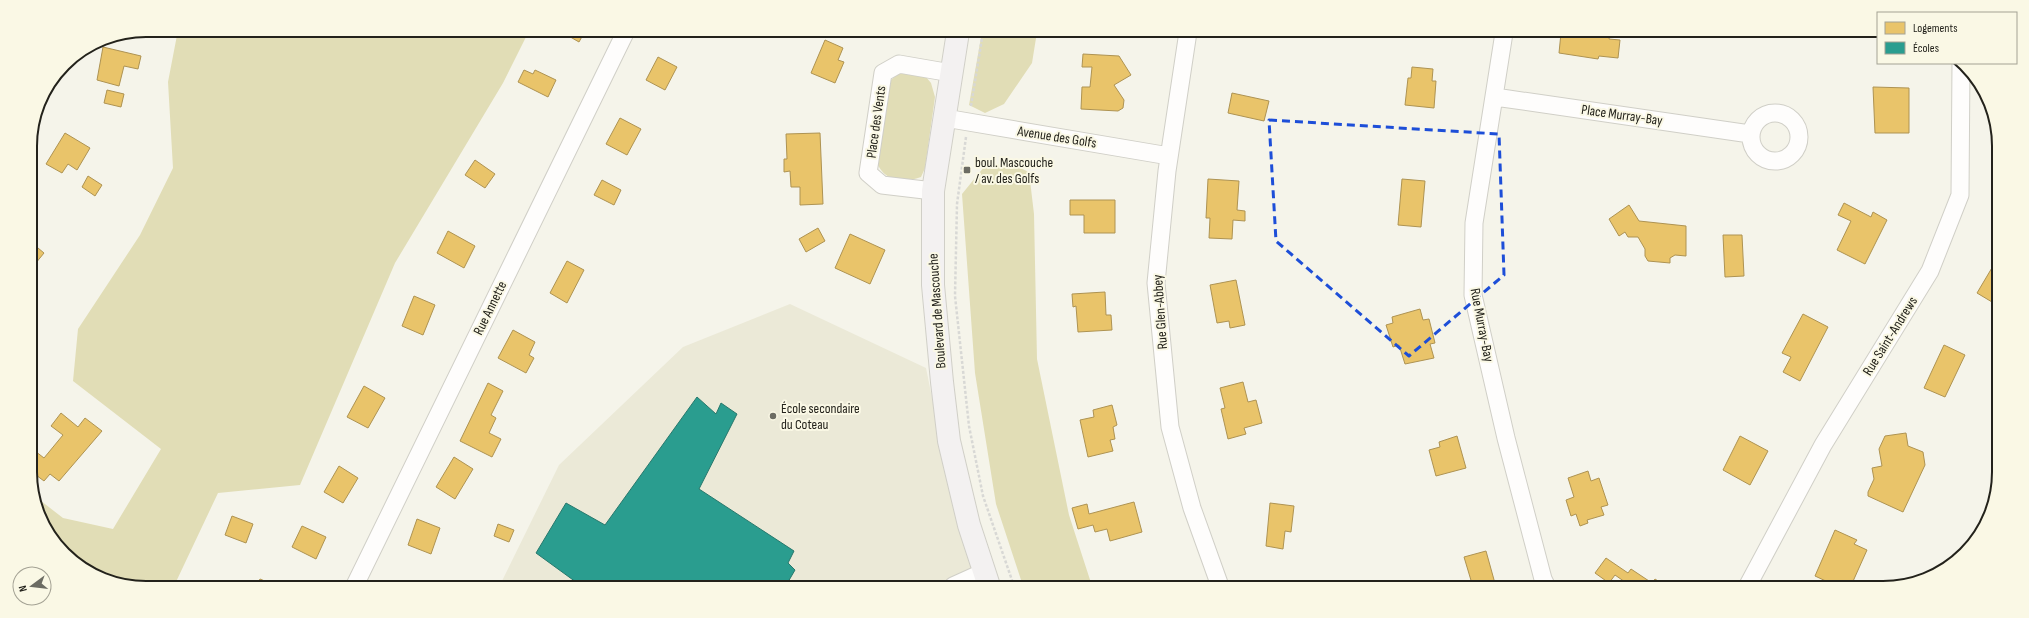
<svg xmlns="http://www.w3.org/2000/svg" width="2029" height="618" font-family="'Sofia Sans Condensed',sans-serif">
  <rect width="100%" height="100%" fill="#f5f4ea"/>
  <path fill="#ebe9d7" d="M790 304 926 368 955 512 984 572 953 586 500 585 559 465 683 347Z"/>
  <path fill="#e1ddb6" d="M178 30 529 31 503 83 395 263 300 485 218 493 175 584H116L64 554 32 494 63 518 113 529 161 449 73 381 78 329 140 235 173 168 168 82Z
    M982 32H1037L1032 63 1004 104 985 113 969 105Z
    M907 73 926 77 931 83 935 97 925 168 921 177C901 184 884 181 876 161L891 80 898 74Z
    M1009 163 1029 172 1034 214 1037 359 1069 515 1092 586H1023L996 504 975 373 962 194 984 167Z"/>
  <path fill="#e9c46a" stroke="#ae9352" d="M560 31H585L579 42Z
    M1561 33H1610L1609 39 1620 40 1618 58 1599 56 1598 59 1559 53Z
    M825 40 843 48 838 60 844 62 835 83 811 73Z
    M103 47 141 56 138 69 124 66 119 86 97 80Z
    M1083 54 1119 56 1131 75 1114 85 1124 100 1123 108 1118 111 1081 109 1082 87H1090L1092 67H1082Z
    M658 57 677 67 665 90 646 80Z
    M1412 67 1433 69 1432 81H1436L1434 108 1405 105 1408 78H1411Z
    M524 70 533 74 535 70 556 80 548 97 518 82Z
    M1873 87 1909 88V133H1875Z
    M107 90 124 94 121 107 104 103Z
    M1232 93 1269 101 1264 121 1228 113Z
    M620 118 641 129 627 155 606 144Z
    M65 133 90 148 77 170 68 164 62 173 46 164Z
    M820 133 823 204 800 205V187H791L790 171 784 172V159H787L786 134Z
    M475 160 495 174 485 188 465 175Z
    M88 176 102 185 95 196 82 187Z
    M1208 179 1239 181 1237 210 1245 211V221L1233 220 1232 239 1209 238 1210 218H1206Z
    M1402 179 1425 181 1421 227 1398 225Z
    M602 180 621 190 614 205 594 195Z
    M1070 200H1115V233H1084V215H1070Z
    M1844 203 1871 217 1873 212 1887 220 1865 264 1837 250 1851 221 1838 215Z
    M1629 205 1639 221 1686 226V256L1675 255 1670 258V263L1648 261 1645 256V249L1638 237H1628L1625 232 1619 236 1609 219Z
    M818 228 825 241 806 252 799 239Z
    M448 231 475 246 464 268 437 253Z
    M31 234 36 238 32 243 44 253 31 269Z
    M850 234 885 250 870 284 835 268Z
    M1723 235H1742L1744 276 1725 277Z
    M567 261 584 270 567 303 550 293Z
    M1996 261V296L1992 302 1977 293Z
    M1236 280 1245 325 1230 328 1229 321 1217 323 1210 285Z
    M1105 292 1106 315H1111L1112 330 1078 332 1076 306 1073 307 1072 294Z
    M414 296 435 305 423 335 402 326Z
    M1420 309 1423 320 1429 319 1435 343 1430 344 1434 358 1405 364 1399 345 1393 347 1386 325 1393 323 1392 317Z
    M1803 314 1828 327 1800 381 1783 372 1791 357 1782 353Z
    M513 330 535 342 529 355 534 358 526 373 498 358Z
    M1944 345 1965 355 1945 397 1924 388Z
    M1243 382 1248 402 1256 400 1262 423 1244 428 1246 434 1228 439 1221 409 1225 408 1220 388Z
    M488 383 503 391 491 415 496 418 489 433 501 439 492 457 460 441Z
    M364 386 385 398 368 428 347 417Z
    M1112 405 1117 425 1113 427 1115 439 1110 440 1113 451 1088 457 1080 420 1094 417 1093 410Z
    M61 413 78 427 85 418 102 431 59 481 50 474 44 481 32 472 36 464 32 461V454L35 451 44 458 63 435 51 426Z
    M1906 433 1908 446 1923 452 1925 465 1903 512 1868 496V492L1874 479 1872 468 1882 466 1879 449 1885 436Z
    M1457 436 1466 468 1436 476 1429 450 1440 447 1439 442Z
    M1740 436 1768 451 1750 485 1723 470Z
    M454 457 473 469 455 499 436 487Z
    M339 466 358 478 343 503 324 492Z
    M1588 471 1591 481 1599 478 1608 505 1601 507 1604 515 1587 520 1588 523 1580 526 1576 514 1571 516 1566 500 1574 497 1568 478Z
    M1134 502 1142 532 1110 541 1107 529 1095 532 1093 525 1078 529 1072 508 1087 504 1089 514Z
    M1270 503 1294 506 1291 532 1285 531 1283 549 1266 546Z
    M232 516 253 524 246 543 225 535Z
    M417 519 440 528 431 554 408 545Z
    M498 524 514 530 509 542 494 536Z
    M302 526 326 537 316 559 292 547Z
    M1835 530 1857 540 1854 544 1867 550 1850 588H1841L1815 576Z
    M1486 551 1496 587H1473L1464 557Z
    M1606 558 1628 573 1631 569 1652 583 1655 579 1667 587H1621L1625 582 1615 575 1609 583 1595 573Z
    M260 579 272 584H257Z"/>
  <path fill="#2a9d8f" stroke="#28786c" d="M697 397 716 414 721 403 737 414 699 489 794 551 788 563 795 570 788 582 795 586 744 585 741 584 740 585H580L536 553 566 503 605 525Z"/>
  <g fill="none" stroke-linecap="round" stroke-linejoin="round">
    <defs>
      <path id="street" d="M1188 32 1167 171 1156 283 1170 427 1192 508 1220 586
        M1504 33 1474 223 1473 295 1506 438 1543 579 1547 587
        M1495 97 1750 134
        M1751 137a24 24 0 1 1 48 0a24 24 0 1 1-48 0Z
        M945 118 1169 156
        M933 191 882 185 868 173 883 73 899 64 951 73
        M355 585 626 31
        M953 586 984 572
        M1747 587 1823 445 1930 271 1960 195 1961 63"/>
      <path id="secondary" d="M958 32 933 191V285L942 382 949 441 969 525 989 586"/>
    </defs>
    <use href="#street" stroke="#d0cfc7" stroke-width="19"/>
    <use href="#secondary" stroke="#d0cfc7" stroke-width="24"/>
    <path stroke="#d8d8d5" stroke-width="2.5" stroke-dasharray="3 2" stroke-linecap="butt" d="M971 106 983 32
      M966 137 957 204 955 296 969 426 983 496 1014 586
      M931 586 938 583"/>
    <use href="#street" stroke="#fefdfc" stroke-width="17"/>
    <use href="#secondary" stroke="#f3f1f1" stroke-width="22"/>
  </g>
  <path fill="none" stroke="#1d4ed8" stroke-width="3" stroke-dasharray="8 5" stroke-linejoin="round" d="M1269 120 1499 134 1504 275 1409 356 1276 241Z"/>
  <g fill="#6c6c63" stroke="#faf8e5" stroke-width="1.5">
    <rect x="963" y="166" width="8" height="8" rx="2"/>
    <circle cx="773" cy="416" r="4"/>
  </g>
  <g text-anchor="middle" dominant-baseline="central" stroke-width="4" stroke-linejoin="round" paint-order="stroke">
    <g font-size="14" fill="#23221b" stroke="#faf8e5">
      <text transform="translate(1622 115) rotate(8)">Place Murray-Bay</text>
      <text transform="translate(876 122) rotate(-82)">Place des Vents</text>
      <text transform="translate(1057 137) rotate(9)">Avenue des Golfs</text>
      <text transform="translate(490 308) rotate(-64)">Rue Annette</text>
      <text transform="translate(937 311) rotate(-94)">Boulevard de Mascouche</text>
      <text transform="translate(1160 312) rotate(-94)">Rue Glen-Abbey</text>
      <text transform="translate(1482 325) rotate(79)">Rue Murray-Bay</text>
      <text transform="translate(1890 336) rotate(-58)">Rue Saint-Andrews</text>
    </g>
    <g font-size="14" fill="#23221b" stroke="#faf8e5" text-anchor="start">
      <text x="975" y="162">boul. Mascouche<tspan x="975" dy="16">/ av. des Golfs</tspan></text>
      <text x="781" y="408">École secondaire<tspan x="781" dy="16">du Coteau</tspan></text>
    </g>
  </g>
  <path d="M0 0H2029V618H0ZM146 37H1883A109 109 0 0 1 1992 146V472A109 109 0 0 1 1883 581H146A109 109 0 0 1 37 472V146A109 109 0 0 1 146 37Z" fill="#faf8e5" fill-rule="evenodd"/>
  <path fill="none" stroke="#23221b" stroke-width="2" d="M146 37H1883A109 109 0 0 1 1992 146V472A109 109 0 0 1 1883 581H146A109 109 0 0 1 37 472V146A109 109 0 0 1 146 37Z"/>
  <rect x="1877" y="12" width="140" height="52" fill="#faf8e5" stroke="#a4a294"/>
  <rect x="1885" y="22" width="20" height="12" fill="#e9c46a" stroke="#a4a294"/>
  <text x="1913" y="32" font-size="12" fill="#23221b">Logements</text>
  <rect x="1885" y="42" width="20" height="12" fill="#2a9d8f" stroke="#a4a294"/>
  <text x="1913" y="52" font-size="12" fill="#23221b">Écoles</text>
  <g transform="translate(32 586) rotate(255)"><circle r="19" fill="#faf8e5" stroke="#a4a294"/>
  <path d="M0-3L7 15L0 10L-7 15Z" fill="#6c6c63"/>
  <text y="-6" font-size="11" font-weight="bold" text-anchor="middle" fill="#23221b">N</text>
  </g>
</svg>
